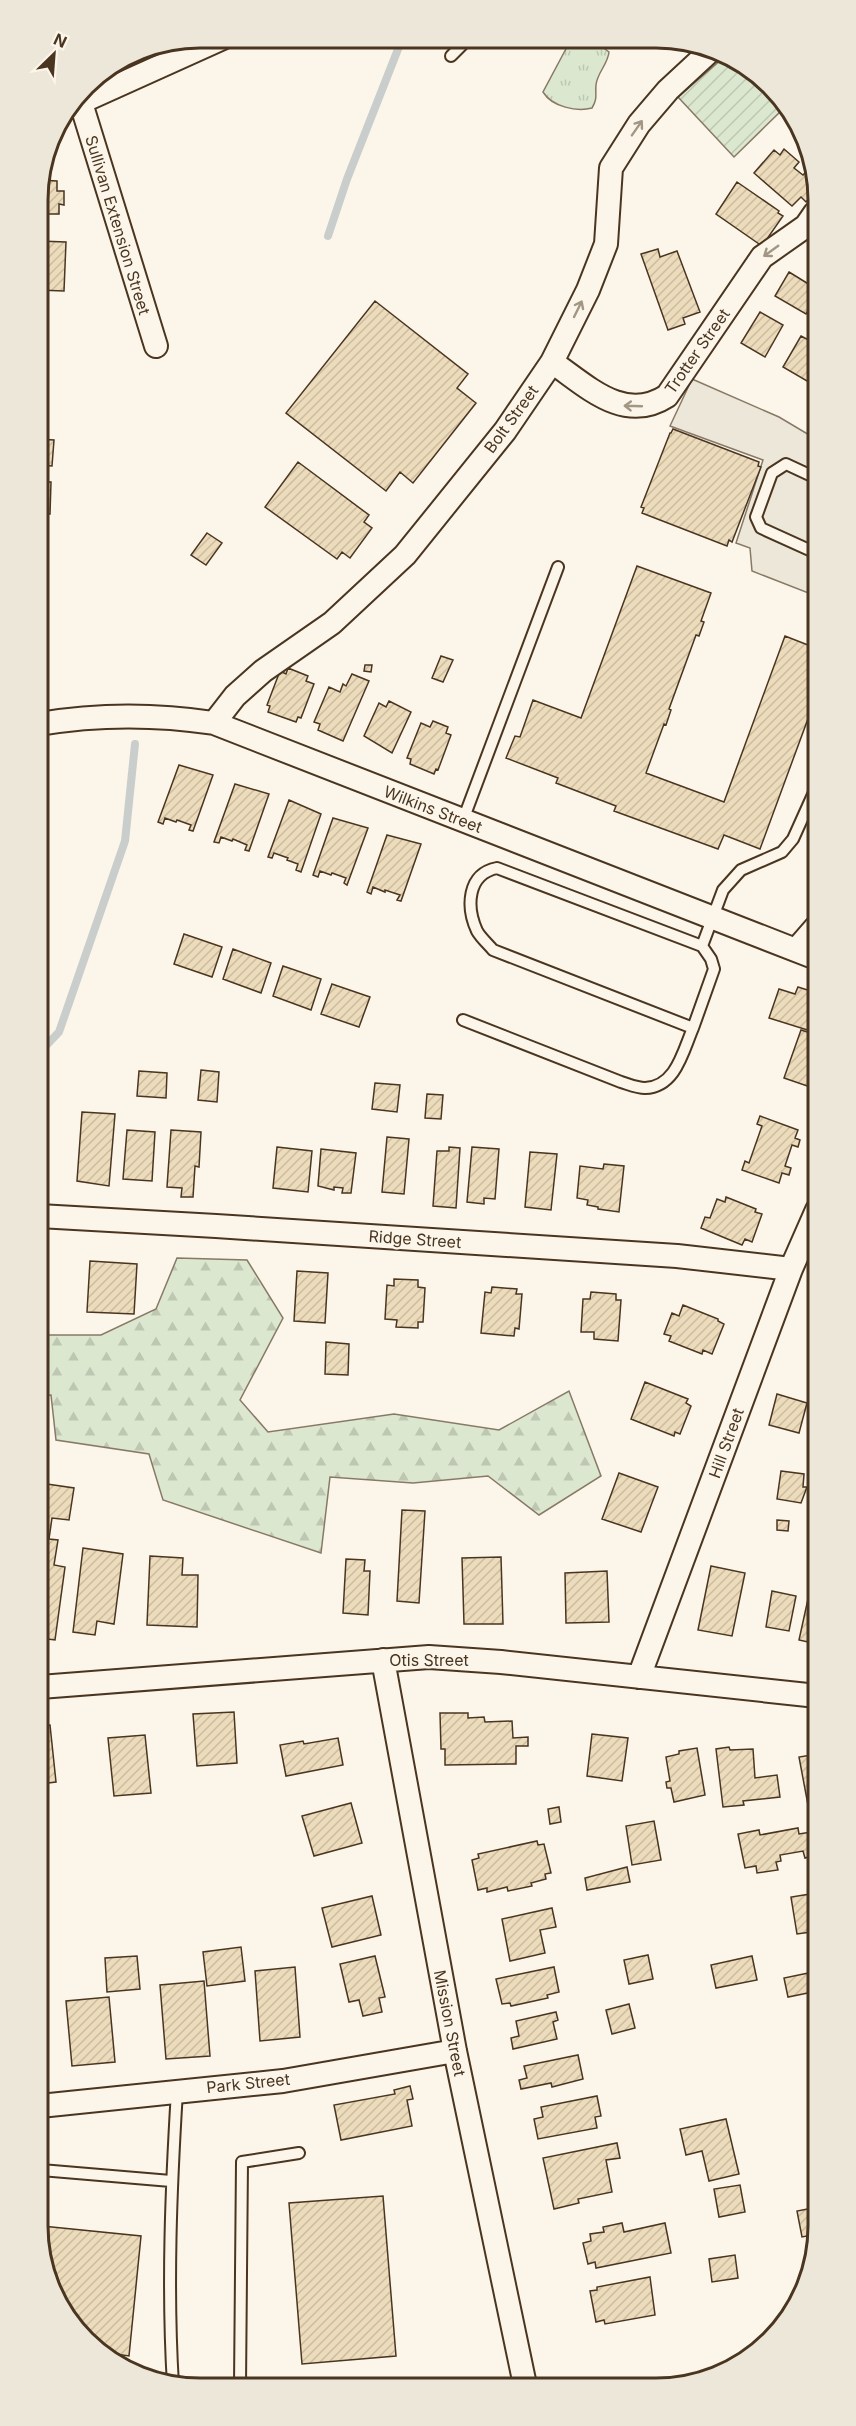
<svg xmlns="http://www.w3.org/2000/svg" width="856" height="2426" font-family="Inter,sans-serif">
  <defs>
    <pattern id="forest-firs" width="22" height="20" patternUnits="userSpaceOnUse" patternTransform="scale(1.5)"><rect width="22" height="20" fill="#dce7d0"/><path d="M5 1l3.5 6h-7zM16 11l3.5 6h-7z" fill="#bec7b2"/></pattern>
    <pattern id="park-tufts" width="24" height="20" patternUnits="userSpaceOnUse" patternTransform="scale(1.5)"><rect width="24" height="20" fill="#dce7d0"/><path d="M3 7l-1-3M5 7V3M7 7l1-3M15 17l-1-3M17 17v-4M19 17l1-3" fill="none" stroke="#bec7b2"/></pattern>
    <pattern id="garden-furrows" width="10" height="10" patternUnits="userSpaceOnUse" patternTransform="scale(1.5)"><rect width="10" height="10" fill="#dce7d0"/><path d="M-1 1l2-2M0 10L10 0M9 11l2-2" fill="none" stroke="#bec7b2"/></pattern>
    <pattern id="building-hatch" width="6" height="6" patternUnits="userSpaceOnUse" patternTransform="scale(1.5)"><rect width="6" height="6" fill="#ecdcbc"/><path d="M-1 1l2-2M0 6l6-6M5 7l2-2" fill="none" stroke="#ccbda1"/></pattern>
  </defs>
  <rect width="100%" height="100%" fill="#fbf6e9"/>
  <path fill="url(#forest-firs)" stroke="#887966" stroke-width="1.5" d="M177 1258 247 1260 283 1318 240 1400 268 1432 394 1414 499 1430 569 1391 601 1476 539 1515 488 1476 413 1483 330 1477 321 1553 163 1500 149 1454 56 1440 51 1395 40 1396 39 1335H101L156 1309Z"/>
  <path fill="url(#park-tufts)" stroke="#887966" stroke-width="1.5" d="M579 40H593L609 52C608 64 597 73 596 85 595 95 598 98 592 108 577 112 552 107 543 92L568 45Z"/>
  <path fill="url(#garden-furrows)" stroke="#887966" stroke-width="1.5" d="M722 59 771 85 783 109 734 157 678 97Z"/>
  <path fill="#ede7d9" stroke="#887966" stroke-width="1.5" d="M692 379 779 417 816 439V596L752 571 750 548 736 543 763 460 670 426Z"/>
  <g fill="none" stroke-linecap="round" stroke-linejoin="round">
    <path stroke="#c9cecd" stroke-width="8" d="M328 236 347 179 402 39
      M39 1053 59 1032 125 841 135 744"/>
  </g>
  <path fill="url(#building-hatch)" stroke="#4a3520" stroke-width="1.5" d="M538 40H553L546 47Z
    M784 149 799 162 794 168 803 175 808 170 815 176V191L806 202 801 197 792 206 754 173 774 150 780 155Z
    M40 180 57 181V191H64V205L59 204V214H38V189Z
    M737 182 779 211 778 213 783 216 762 246 716 214Z
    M38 241 66 242 64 291 38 290Z
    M658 249 660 257 677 251 700 312 683 318 685 324 668 330 641 254Z
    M789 272 815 288V298L806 314 775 296Z
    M375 301 468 374 457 388 476 403 413 483 400 472 386 491 286 413Z
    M760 312 783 325 765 357 741 343Z
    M801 336 816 344V365L807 381 783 367Z
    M673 429 759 462 758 466 761 467 732 542 729 540 727 546 642 513 644 508 641 507 670 433H671Z
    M38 439 54 440 52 466 38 465Z
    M298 462 369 515 364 522 372 528 350 558 342 552 337 559 265 507Z
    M38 482H51L50 514H38Z
    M207 533 222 543 206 565 191 555Z
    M637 566 711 593 701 621 704 622 699 636 696 635 669 709 671 710 666 725 664 724 646 773 724 802 785 636 813 647 816 639V697L760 849 724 835 718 849 614 811 616 806 556 783 558 778 506 758 515 736 520 737 533 700 581 718Z
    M441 656 453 660 443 682 432 678Z
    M365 665H372L371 672 364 671Z
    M288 668 308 676 306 681 314 684 301 718 298 717 296 722 268 712 270 706 267 705 280 671 286 674Z
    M352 674 369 681 343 741 318 730 320 724 314 722 329 687 340 692 343 684 346 686Z
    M389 701 411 712 392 753 364 736 379 703 386 707Z
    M433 721 448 727 446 733 451 735 438 770 436 769 434 774 410 764 411 759 407 758 421 723 430 727Z
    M179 765 213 775 193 831 189 830 191 825 177 820 176 822 165 818 163 824 158 822Z
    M235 784 269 794 249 851 245 850 247 845 233 839 232 841 221 837 219 843 214 842Z
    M289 800 321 814 301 872 296 870 298 864 287 860 288 858 274 853 272 858 268 857Z
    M333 818 368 828 347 885 344 883 346 878 332 873 331 875 320 871 318 877 313 875Z
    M387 835 421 844 401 901 397 900 400 895 385 890V892L373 887 371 894 367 892Z
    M184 934 222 947 212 977 174 964Z
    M233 949 271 963 261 993 223 979Z
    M283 966 321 979 311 1010 273 996Z
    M332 984 370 997 359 1027 321 1014Z
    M798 987 814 992 812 1000 816 1001 817 1033 769 1018 779 989 795 994Z
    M801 1030 817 1035 816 1089 784 1078Z
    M201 1070 219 1072 217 1102 198 1100Z
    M139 1071 167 1073 166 1098 137 1096Z
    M375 1083 400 1085 397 1112 372 1109Z
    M427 1094 443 1095 441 1119 425 1118Z
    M82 1112 115 1114 109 1186 77 1181Z
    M760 1116 798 1130 795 1138 800 1140 798 1147 792 1145 785 1166 791 1168 789 1175 782 1173 779 1183 742 1170 745 1161 749 1163 762 1126 757 1124Z
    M127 1130 155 1132 152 1181 123 1179Z
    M171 1130 201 1132 199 1167 195 1166 193 1197H181L182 1188 167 1187Z
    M387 1137 409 1139 404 1194 382 1192Z
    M277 1147 312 1151 308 1192 273 1188Z
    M449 1147 460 1148 456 1208 433 1206 437 1151H449Z
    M472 1147 499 1149 495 1199 484 1198V1204L467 1202Z
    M321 1149 356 1153 351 1193H342L343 1188 334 1187V1190L318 1186Z
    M530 1152 557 1154 551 1210 525 1207Z
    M604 1164 624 1166 619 1212 598 1209V1207L587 1205 588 1200 577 1198 580 1166 603 1169Z
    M726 1197 756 1209 755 1212 762 1214 752 1242 745 1239 742 1245 701 1228 705 1217 710 1218 717 1199 725 1202Z
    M90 1261 137 1264 134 1314 87 1312Z
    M297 1271 328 1273 325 1323 294 1321Z
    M394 1279 418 1280V1287L425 1288 423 1322H418V1328L396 1327 397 1320 385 1319 387 1285 394 1286Z
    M492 1287 517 1289 516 1294H522L519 1329 515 1328 514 1336 481 1333 485 1292 491 1293Z
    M591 1292 616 1294V1300H621L618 1341 594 1339V1332H581L583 1299H590Z
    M683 1305 718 1319V1321L724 1324 712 1354 703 1350 702 1354 669 1341 671 1336 664 1334 672 1313 679 1316Z
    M326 1342 349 1344 348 1375 325 1374Z
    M645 1382 688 1399 686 1403 691 1406 680 1434 675 1432 674 1436 631 1419Z
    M777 1394 807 1403 799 1433 769 1425Z
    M781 1471 804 1474 803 1487H807L801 1503 777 1499Z
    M619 1473 658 1487 641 1532 602 1519Z
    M40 1483 74 1488 69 1520 52 1518 49 1539 58 1540 54 1565 65 1567 55 1640 40 1638Z
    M402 1510 425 1511 419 1603 397 1601Z
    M777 1520 789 1521 788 1531 777 1530Z
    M83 1548 123 1554 114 1624 97 1621 95 1635 73 1632Z
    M150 1556 183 1558 182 1575H198L197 1627 147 1625Z
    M501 1557 503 1624H464L462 1558Z
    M346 1559 365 1560 364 1571H370L368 1615 343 1613Z
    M711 1566 745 1573 732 1636 698 1630Z
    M607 1571 609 1622 566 1623 565 1573Z
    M772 1591 796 1596 789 1631 766 1627Z
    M808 1599 817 1601V1644L799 1640Z
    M234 1712 237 1763 197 1766 193 1714Z
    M440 1713H468V1718L484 1717 485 1722 512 1721 513 1738 528 1737V1746H516V1764L445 1765V1749H441Z
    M50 1725 56 1782 40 1784V1726Z
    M592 1734 628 1738 622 1781 587 1776Z
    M145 1735 151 1793 114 1796 108 1738Z
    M338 1738 343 1765 286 1776 280 1745 303 1741 304 1744Z
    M729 1747 730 1750 753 1749 755 1778 777 1775 780 1797 743 1801 744 1805 723 1807 716 1749Z
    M697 1748 705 1795 674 1802 671 1788H667L666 1782 670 1781 666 1757 679 1754V1751Z
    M818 1754V1803L808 1805 799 1757Z
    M351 1803 362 1843 314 1856 302 1816Z
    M559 1807 561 1822 550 1824 548 1809Z
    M654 1821 661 1860 632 1865 626 1826Z
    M798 1828 799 1834 818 1831V1855L805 1858 803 1851 780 1855 781 1861 776 1862 778 1870 757 1873 756 1866 745 1868 738 1834 759 1830 760 1835Z
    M537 1841 538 1845 544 1844 551 1873 545 1874 546 1879 531 1883 532 1886 508 1891 507 1887 487 1892V1888L478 1890 472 1860 479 1858 478 1854Z
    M627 1867 630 1882 587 1890 585 1878Z
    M818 1886V1931L797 1934 791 1897 810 1894 809 1887Z
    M372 1896 381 1935 332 1947 322 1908Z
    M552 1908 556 1927 540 1930 545 1953 510 1961 502 1919Z
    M241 1947 245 1981 207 1986 203 1952Z
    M648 1955 653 1979 629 1984 624 1960Z
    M137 1956 140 1989 107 1992 105 1958Z
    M375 1956 385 1997 379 1998 382 2012 363 2016 359 2000 349 2002 340 1964Z
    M752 1956 757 1980 716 1988 711 1965Z
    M295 1967 300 2037 260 2041 255 1971Z
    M554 1967 559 1992 547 1995 548 1998 511 2006 510 2003 502 2004 496 1979Z
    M818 1971V1991L788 1997 784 1978Z
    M204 1981 210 2056 166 2059 160 1985Z
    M109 1997 115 2062 72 2066 66 2001Z
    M629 2004 635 2028 612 2034 606 2010Z
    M556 2012 558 2020 553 2022 557 2039 513 2049 511 2038 519 2036 516 2021Z
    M578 2055 583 2079 552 2087 551 2083 521 2089 519 2080 527 2078 524 2066Z
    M410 2086 413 2099 407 2100 412 2126 341 2140 334 2105 395 2094 394 2090Z
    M597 2096 601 2116 595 2117 597 2128 538 2139 534 2119 543 2117 541 2107Z
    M726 2119 739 2174 709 2181 702 2151 686 2155 680 2129Z
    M617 2143 620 2158 606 2160 612 2192 578 2199 579 2203 554 2209 543 2158Z
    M740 2185 745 2212 719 2217 714 2189Z
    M383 2196 396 2356 302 2364 289 2203Z
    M818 2207V2234L802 2237 797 2211Z
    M622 2223 624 2232 665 2223 671 2253 596 2268 595 2262 588 2264 583 2243 591 2241 590 2234 604 2232 603 2227Z
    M42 2226 141 2236 129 2356 109 2353 85 2341 41 2258Z
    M735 2255 738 2278 712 2282 709 2259Z
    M650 2277 655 2315 605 2324 604 2320 596 2322 590 2291 597 2290V2287Z"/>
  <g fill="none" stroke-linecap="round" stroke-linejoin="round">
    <defs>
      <path id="lane" d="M451 56 468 39
        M816 478 786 464 772 473 756 517 761 528 816 553
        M463 820 558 567
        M702 946 711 959 714 969 693 1028 493 950C488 944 481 938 477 931 466 907 467 874 497 868L702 946 723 890 741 870 782 852 793 839 816 788
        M463 1020 621 1082C628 1084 637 1088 645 1088 676 1087 683 1051 693 1028
        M41 2170 171 2181
        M173 2385C167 2287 171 2189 177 2091
        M240 2385 242 2162 299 2153"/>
      <path id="street" d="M81 103 156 346
        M70 107 223 38
        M552 362C587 386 624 424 667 396L762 257 806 226 815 213
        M214 723 235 696 263 671 332 623 405 555 505 431 552 362 588 290 606 244 611 168 639 124 668 90 709 52
        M39 724C97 714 155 714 214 723L816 958
        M796 950 816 927
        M39 1216 216 1226 677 1256 791 1269
        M383 1660 455 2051 525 2385
        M639 1677 791 1269 817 1210
        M40 1687 429 1657 501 1662 817 1696
        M40 2106 283 2081 455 2051"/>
    </defs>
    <use href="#lane" stroke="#4a3520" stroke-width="14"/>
    <use href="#street" stroke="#4a3520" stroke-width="26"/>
    <use href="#lane" stroke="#fbf6e9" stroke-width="10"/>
    <use href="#street" stroke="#fbf6e9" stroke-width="22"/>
  </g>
  <defs><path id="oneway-shaft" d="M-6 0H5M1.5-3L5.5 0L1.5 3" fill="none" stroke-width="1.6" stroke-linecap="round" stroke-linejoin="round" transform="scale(1.5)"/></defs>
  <g stroke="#a29684">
    <use href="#oneway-shaft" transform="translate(637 128) rotate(-55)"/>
    <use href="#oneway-shaft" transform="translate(771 251) rotate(144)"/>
    <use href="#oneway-shaft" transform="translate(578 309) rotate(-64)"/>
    <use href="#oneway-shaft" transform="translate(633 406) rotate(-178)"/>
  </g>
  <g text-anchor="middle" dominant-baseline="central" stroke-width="4.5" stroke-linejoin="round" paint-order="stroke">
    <g font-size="16" fill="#4a3520" stroke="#fbf6e9">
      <text transform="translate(118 225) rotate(73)">Sullivan Extension Street</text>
      <text transform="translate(697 351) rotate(-55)">Trotter Street</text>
      <text transform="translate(511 419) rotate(-54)">Bolt Street</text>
      <text transform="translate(433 809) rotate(21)">Wilkins Street</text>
      <text transform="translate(415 1239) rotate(4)">Ridge Street</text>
      <text transform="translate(726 1443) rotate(-70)">Hill Street</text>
      <text x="429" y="1660">Otis Street</text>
      <text transform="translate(450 2023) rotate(79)">Mission Street</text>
      <text transform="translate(248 2083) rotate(-6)">Park Street</text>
    </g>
  </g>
  <path d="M0 0H856V2426H0ZM200 48H656A152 152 0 0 1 808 200V2226A152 152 0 0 1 656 2378H200A152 152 0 0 1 48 2226V200A152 152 0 0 1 200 48Z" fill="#ede7d9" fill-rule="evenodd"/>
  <path fill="none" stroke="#4a3520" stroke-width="3" d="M200 48H656A152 152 0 0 1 808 200V2226A152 152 0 0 1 656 2378H200A152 152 0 0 1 48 2226V200A152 152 0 0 1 200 48Z"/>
  <g transform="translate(54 54) rotate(25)" stroke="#fbf6e9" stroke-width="4.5" paint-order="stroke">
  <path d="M0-4.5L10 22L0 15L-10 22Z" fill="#4a3520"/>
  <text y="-9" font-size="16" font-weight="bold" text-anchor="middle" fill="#4a3520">N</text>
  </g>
</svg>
